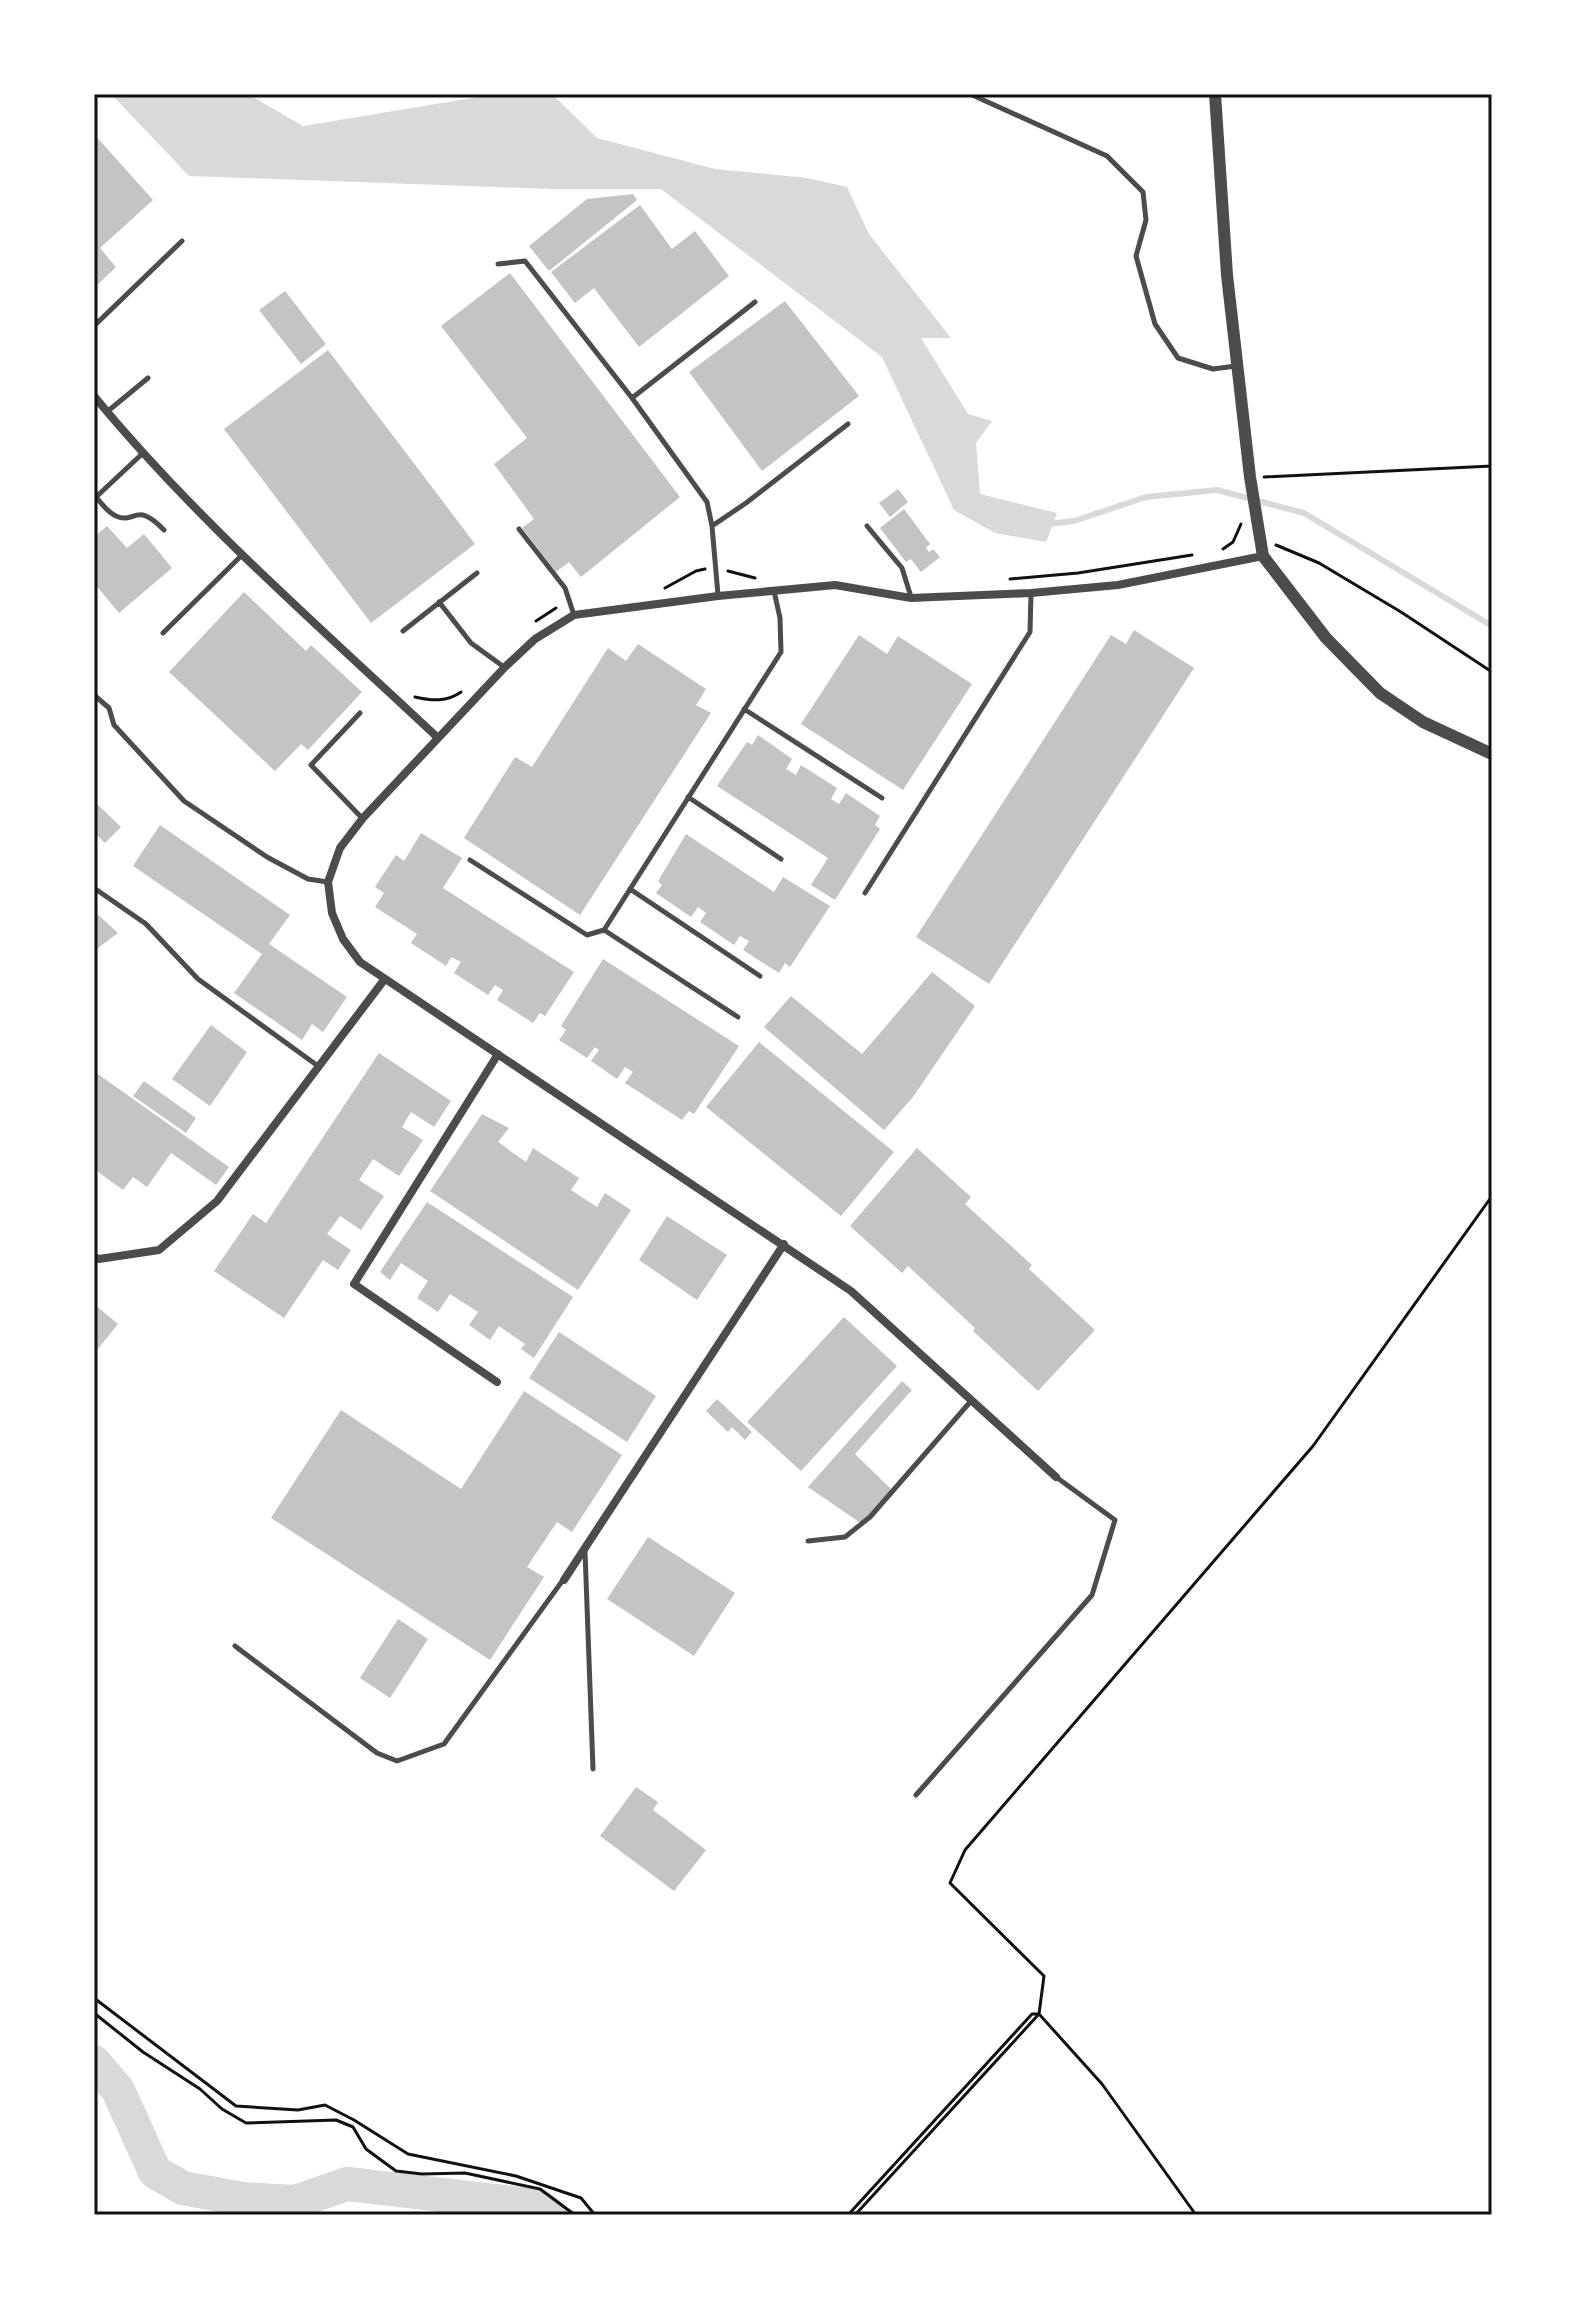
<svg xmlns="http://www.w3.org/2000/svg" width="1586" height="2309" font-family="'IBM Plex Serif',serif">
  <rect width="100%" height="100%" fill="#fff"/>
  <path fill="#d9d9d9" d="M111 94H248L303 126 496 94H552L597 138 715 169 807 178 847 187 869 234 951 338H921L968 414 992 421 976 443 980 494 1057 513 1046 542 995 533 954 510 882 357 661 189H552L189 176Z"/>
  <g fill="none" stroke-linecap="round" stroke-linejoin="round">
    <path stroke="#d9d9d9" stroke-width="6" d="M1047 524 1074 521 1146 497 1217 490 1304 513 1492 626"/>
    <path stroke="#d9d9d9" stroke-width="34" d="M94 2062 118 2090 155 2172 183 2188 242 2199 295 2202 347 2184 539 2206 551 2215"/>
  </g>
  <path fill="#c4c4c4" d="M94 134 153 200 100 248 116 267 94 288Z
    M633 194 637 200 549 271 529 246 587 199Z
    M640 205 672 249 695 231 729 276 639 347 594 288 575 303 551 272Z
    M510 273 680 497 581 577 569 562 556 572 522 528 534 519 494 464 527 438 441 326Z
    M285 291 326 344 301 364 259 310Z
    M785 301 859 396 762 471 689 372Z
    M328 350 475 544 371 623 224 429Z
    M898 489 908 502 890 517 879 503Z
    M904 509 930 544 926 548 929 552 933 549 940 557 921 572 911 559 906 562 880 528Z
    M107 526 127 548 144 534 172 568 119 613 94 583V537Z
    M244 592 306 651 311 645 362 692 308 750 301 744 275 771 169 672Z
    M1134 630 1194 668 989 984 916 937 1111 635 1126 644Z
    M859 635 887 654 898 636 972 684 903 790 801 724Z
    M638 644 706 689 696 705 711 713 580 915 464 838 515 757 532 767 608 648 626 661Z
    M758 735 792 759 786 769 796 775 801 765 837 788 831 799 839 804 846 793 880 816 875 825 880 829 835 900 811 885 828 858 717 786 747 742 752 745Z
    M94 801 121 827 105 843 94 832Z
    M160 825 290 915 269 944 347 997 323 1032 312 1024 302 1040 234 993 262 954 133 866Z
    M421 833 462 858 443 888 574 972 545 1016 540 1013 533 1023 497 1000 503 990 495 985 488 995 454 973 461 962 451 957 446 966 411 943 417 934 375 907 384 893 375 887 396 855 404 861Z
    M686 834 774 892 783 877 830 906 790 967 785 963 779 973 743 950 749 941 740 936 734 945 700 922 706 913 698 907 691 917 656 893 662 885 658 881Z
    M94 911 118 933 94 951Z
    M603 959 739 1046 694 1114 689 1111 682 1120 625 1083 633 1072 625 1067 617 1079 591 1061 599 1050 595 1047 587 1058 559 1040 566 1030 561 1026Z
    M932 972 975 1006 913 1097 884 1130 764 1027 791 996 862 1054Z
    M211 1025 247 1052 210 1106 172 1079Z
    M759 1042 894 1152 841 1216 706 1107Z
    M379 1053 451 1101 434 1127 411 1112 402 1127 423 1140 399 1176 373 1159 359 1180 384 1196 361 1230 340 1216 327 1234 351 1250 338 1270 323 1260 284 1318 214 1271 253 1214 266 1223Z
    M95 1072 229 1167 216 1185 171 1153 147 1187 133 1177 123 1190 94 1169Z
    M144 1081 196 1118 186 1133 133 1096Z
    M482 1114 509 1128 498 1142 526 1162 533 1148 579 1178 571 1190 597 1207 605 1193 631 1210 578 1290 430 1191Z
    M917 1148 971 1197 965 1204 1032 1265 1029 1269 1095 1330 1038 1391 973 1331 975 1328 908 1266 902 1273 850 1226Z
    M427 1202 573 1297 534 1358 521 1349 525 1344 499 1326 490 1340 469 1325 478 1312 450 1294 438 1312 417 1298 428 1281 401 1263 390 1280 380 1272Z
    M667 1216 727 1255 697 1300 639 1260Z
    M94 1304 118 1324 94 1354Z
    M844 1317 897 1366 801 1471 747 1422Z
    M559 1332 656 1396 627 1442 529 1378Z
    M902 1381 912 1390 855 1454 891 1489 862 1524 808 1487Z
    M524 1391 622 1455 572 1532 557 1522 527 1567 544 1577 490 1660 271 1518 341 1410 461 1489Z
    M717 1399 752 1432 745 1440 732 1427 728 1432 706 1411Z
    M648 1537 735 1593 694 1656 607 1599Z
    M398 1619 428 1639 390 1698 360 1678Z
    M636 1787 658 1802 653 1810 706 1850 674 1891 600 1836Z"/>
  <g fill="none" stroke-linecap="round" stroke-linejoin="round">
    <path stroke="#111" stroke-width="3" d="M1264 477 1492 466
      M1276 545 1319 563 1401 612 1492 672
      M1223 549 1233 542 1241 524
      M728 571 755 578
      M1010 579 1078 573 1192 555
      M665 588 696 571 705 569
      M536 621 556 608
      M415 697C432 701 447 702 461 692
      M94 1998 236 2106 298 2110 325 2105 354 2120 408 2154 516 2176 581 2198 595 2215
      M94 2013 143 2052 200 2089 222 2109 246 2123 336 2120 353 2127 366 2149 396 2171 422 2174 465 2173 540 2189 575 2215
      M1039 2014 1102 2084 1196 2215
      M848 2215 1032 2014H1039
      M855 2215 1039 2014 1044 1976 950 1883 965 1850 1313 1446 1492 1196"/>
    <path stroke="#4c4c4c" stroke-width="5" d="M970 94 1107 156 1143 192 1146 220 1136 256 1155 324 1178 358 1213 369 1236 366
      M498 264 525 261 632 398 707 502 712 526 718 595
      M94 326 182 241
      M632 398 755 302
      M108 411 148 378
      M96 497C102 504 107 512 116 516 136 525 135 500 164 530
      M95 498 143 453
      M712 526 746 503 848 424
      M867 526 902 568 911 597
      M519 529 565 588 574 615
      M439 602 471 643 504 667
      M403 631 477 573
      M163 633 242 555
      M94 695 109 708 114 725 184 801 267 857 308 879 328 882
      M744 709 882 798
      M360 713 311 765 362 818
      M688 797 781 859
      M470 860 587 935 604 930 781 652 780 618 774 591
      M94 888 146 924 198 979 318 1066
      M630 889 760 976
      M865 893 1030 632 1031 594
      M604 930 738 1017
      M808 1541 845 1537 870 1517 971 1401
      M585 1551 593 1769
      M235 1646 377 1753 397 1761 444 1744 563 1580
      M916 1795 1092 1595 1115 1520 1056 1477"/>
    <path stroke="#4c4c4c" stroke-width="8" d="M94 396C196 520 321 628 438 738
      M94 1257 99 1259 159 1250 217 1201 384 980
      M497 1382 354 1284 498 1054
      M1056 1477 851 1291 360 962 343 939 332 913 328 882 340 848 363 818 505 667 535 639 574 615 718 596 835 585 911 598 1031 593 1118 585 1263 556
      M564 1580 784 1244"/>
    <path stroke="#4c4c4c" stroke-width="12" d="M1215 94 1227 275 1250 477 1263 556 1326 638 1380 693 1423 722 1492 754"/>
  </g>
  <rect width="1586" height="2309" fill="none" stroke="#ffffff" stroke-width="192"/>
  <rect x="96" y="96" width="1394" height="2117" fill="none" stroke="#111" stroke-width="3"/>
</svg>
